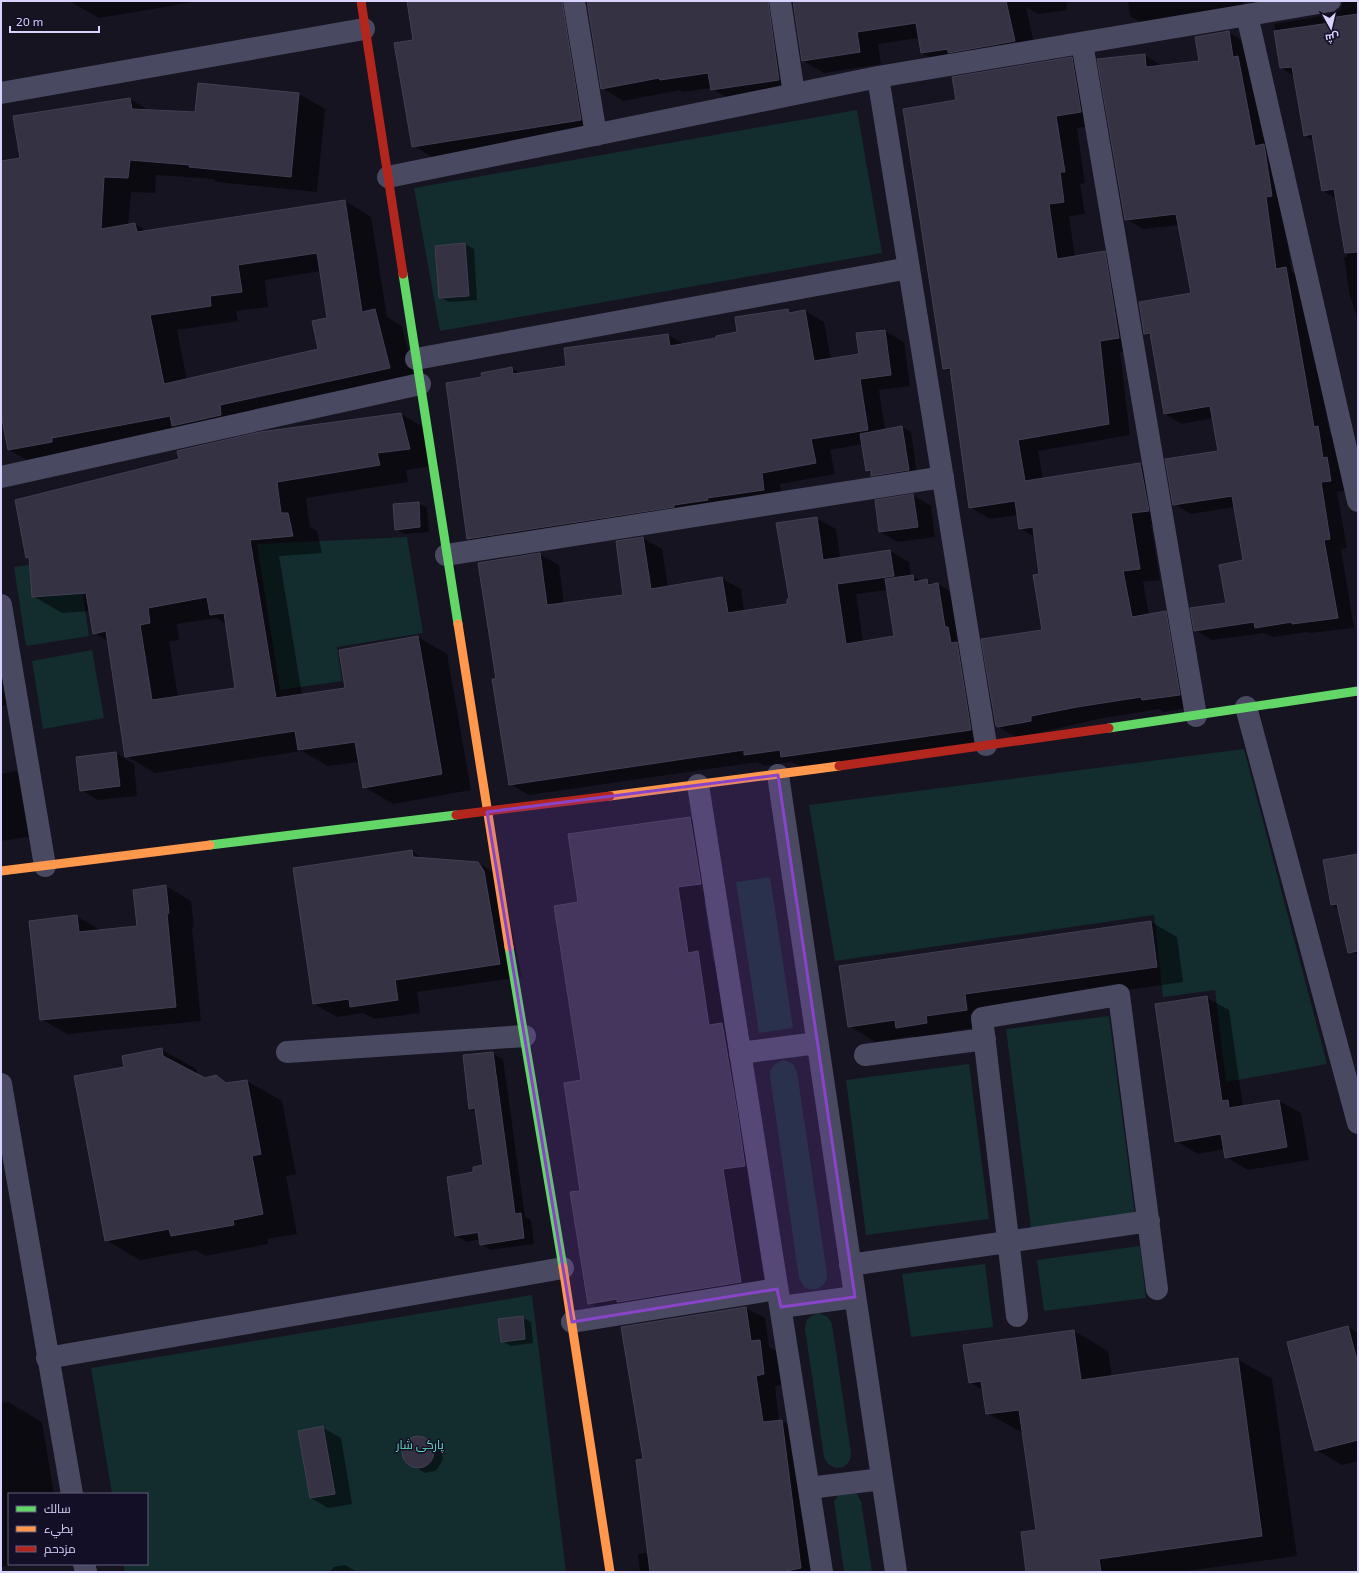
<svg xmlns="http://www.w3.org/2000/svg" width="1359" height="1573" font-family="'Exo 2',Cairo,sans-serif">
  <rect width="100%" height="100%" fill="#161421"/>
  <path fill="#132c2d" d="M857 110 882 253 440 331 414 188Z
    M407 537 423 633 337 647 342 681 280 690 257 544Z
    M77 558 89 636 26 646 14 567Z
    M92 650 104 718 43 729 32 661Z
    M1244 749 1327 1064 1226 1082 1215 990 1163 997 1154 915 835 961 809 805Z
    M770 877 793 1028 759 1033 736 882Z
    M1109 1016 1135 1215 1031 1228 1006 1029Z
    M784 1060 793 1064 797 1072 827 1274C827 1287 815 1293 804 1287L799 1278 770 1076C770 1067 775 1062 784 1060Z
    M969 1064 989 1219 866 1235 846 1080Z
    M1140 1246 1146 1298 1044 1311 1037 1260Z
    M985 1264 993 1327 911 1337 902 1274Z
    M532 1295 566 1572H125L123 1564H147V1494H112L91 1368Z
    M819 1313 828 1317 832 1324 851 1453C851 1471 830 1473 824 1457L805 1329C805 1319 810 1315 819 1313Z
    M853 1491 857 1494 861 1501 872 1572H844L834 1501 839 1494Z"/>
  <path fill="#0007" fill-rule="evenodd" d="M69 1H200L99 18Z
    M408 1H1079L1066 3 1067 10 1038 14 1026 7 1036 53 943 65 922 53 919 38 878 44 881 64 824 73 803 61 794 3 790 8 800 92 733 101 711 88 682 92 680 90 623 101 602 88 588 3 584 9 602 132 434 158 413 146 415 40Z
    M1128 1H1243L1246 18 1151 28 1130 16Z
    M1248 1H1337L1259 8Z
    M1343 1H1358V320L1350 296 1344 257H1347L1337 199 1323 191 1314 141 1304 135 1294 76 1281 68 1274 24 1333 14 1338 12 1342 6Z
    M1228 32 1245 42 1282 206 1292 272 1302 278 1330 434 1335 437 1348 490 1337 492 1347 548 1341 549 1354 628 1310 633 1307 632 1273 637 1264 633 1212 640 1195 630 1227 604 1244 561 1235 507 1191 514 1174 504 1219 452 1213 418 1182 424 1165 414 1152 337 1145 333 1192 294 1179 225 1143 229 1126 219 1145 55 1162 66 1200 62Z
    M1072 58 1092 70 1101 124 1077 128 1085 183 1080 184 1085 214 1069 216 1075 257 1104 252 1125 264 1139 349 1120 352 1130 435 1038 451 1043 479 1140 464 1161 476 1169 522 1151 525 1160 580 1143 582 1149 615 1165 612 1186 624 1200 706 1164 712 1159 709 1098 719 1017 738 997 726 1043 631 1040 575 1035 537 1020 528 1018 515 990 519 970 507 951 372 944 368 957 101Z
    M299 94 325 109 317 192 217 182 213 179 156 175 155 193 131 192 128 225 135 224 147 231 345 201 371 217 387 317 402 326 416 383 35 465 9 450 4 427H1V162L21 159 130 99 150 111 196 113ZM321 271 329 319 319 350 187 380 177 330 238 321 236 311 268 307 265 280Z
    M465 244 474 249 477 300 449 302 440 297 436 247Z
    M788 310 792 313 805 311 824 322 831 360 860 355 885 331 904 342 910 386 879 390 885 430 902 427 911 432 917 474 881 480 867 470 863 444 830 450 835 474 780 484 783 500 487 549 468 538 483 378 512 368 522 374 567 367 668 335 684 344 717 339 738 333Z
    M401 414 430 431 439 465 406 470 408 482 306 498 310 527 317 531 322 553 279 556 302 695 346 689 418 637 447 654 471 790 393 804 364 787 359 762 328 766 302 751 155 773 126 756 108 641 94 633 90 611 62 613 33 596 30 559 26 557ZM216 618 226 624 236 689 178 697 169 642 179 640 177 624Z
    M913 495 931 506 935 537 898 542 880 532Z
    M418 503 427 508 429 532 405 534 396 529Z
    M816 518 836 529 840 558 890 551 909 562 911 576 922 581H927L934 585 938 584 957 595 990 740 802 767 791 762 764 766 757 762 529 795 510 784 497 680 539 554 559 565 564 604 625 596 643 538 662 549 668 587 721 578 741 589 744 611 789 605ZM888 590 895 637 863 642 856 594Z
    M1 629 22 702 1 706Z
    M116 753 134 764 137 796 98 800 81 790Z
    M15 771 42 787 49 834 1 841V774Z
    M690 818 716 833 727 898 704 901 713 961 724 968 771 1180 749 1183 767 1297 615 1318 589 1303 581 1192 582 1081 580 903 570 835Z
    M412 851 424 859 478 863 501 876 522 977 417 992 420 1013 374 1019 363 1013 337 1017 314 1004Z
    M1358 855V955L1349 950 1339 909 1332 905Z
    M166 886 191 901 194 927 192 928 201 1021 67 1034 41 1019 76 916 102 931 138 927Z
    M1151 922 1177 937 1183 982 991 1009 993 1025 952 1031 953 1038 923 1042 913 1036 875 1042 849 1026Z
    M1207 998 1229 1010 1243 1107 1279 1101 1301 1113 1309 1160 1248 1170 1226 1157 1224 1149 1198 1154 1176 1141Z
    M161 1049 196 1069 197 1075 205 1080 216 1076 229 1084 247 1081 282 1101 296 1174 286 1176 297 1234 267 1239 268 1244 206 1256 196 1250 140 1260 106 1240 125 1068Z
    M492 1053 503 1059 525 1217 531 1220 534 1244 491 1250 481 1244 480 1239 467 1242 456 1236 475 1173 485 1166 477 1112 470 1109ZM483 1231V1233L464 1236V1234Z
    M746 1308 765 1318 769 1347 778 1352 783 1385 775 1386 779 1421H782L801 1432 818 1572H640L638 1554 648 1553 644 1460 622 1328Z
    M522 1317 531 1322 533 1343 511 1346 502 1341Z
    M1348 1327 1358 1333V1461L1342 1465 1316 1450Z
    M1074 1331 1108 1351 1112 1377 1237 1359 1272 1379 1297 1556 1179 1572H1027L1037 1531 1023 1433 987 1413 983 1390 969 1382Z
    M8 1402 42 1422 54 1494H9V1564H22L1 1567V1403Z
    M323 1428 341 1438 352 1504 328 1508 311 1498Z
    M419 1437 438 1446 440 1450 443 1459 438 1468 435 1471 425 1473 406 1462 402 1452 406 1442 410 1439Z
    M345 1565 357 1572H329L334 1567Z"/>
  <path fill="#343243" stroke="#433f54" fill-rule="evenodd" d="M407 1H562L581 120 412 147 394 43 413 40Z
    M587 1H768L779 80 711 90 708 73 660 80 659 78 601 89Z
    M793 1H1006L1015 41 948 53V49L921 53 916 23 857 32 860 52 802 61Z
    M1358 14V252L1345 253 1334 189 1322 191 1312 134 1304 136 1292 67 1280 68 1274 31 1330 23 1329 18Z
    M1229 31 1233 57 1238 56 1255 146 1264 144 1272 196 1266 197 1276 269 1286 267 1314 427 1318 426 1323 458 1327 457 1331 481 1321 482 1330 539 1324 540 1338 618 1292 624V622L1255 628 1254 622 1194 631 1190 608 1226 603 1219 565 1243 560 1232 496 1173 505 1165 459 1218 451 1210 406 1164 414 1150 333 1144 334 1139 302 1191 293 1176 214 1125 220 1097 59 1145 54 1146 67 1199 61 1195 37Z
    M1072 57 1081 112 1056 116 1065 172H1060L1064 202 1049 204 1057 259 1105 251 1119 338 1100 341 1109 424 1018 440 1025 481 1140 463 1149 511 1131 513 1140 569 1123 571 1132 617 1166 611 1180 695 1142 700 1141 697 1077 707 1031 716V721L998 727 996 726 981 639 1042 630 1033 575 1039 574 1033 527 1019 529 1015 501 969 508 950 368 943 369 903 109 956 100 952 77Z
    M198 83 299 93 291 177 189 167 190 165 130 160 128 178 104 177 101 229 135 223 137 232 345 200 362 312 375 309 390 368 220 405 221 415 172 426 170 416 52 438V442L8 450 1 414V161L20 158 13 116 130 98 132 109 195 112ZM317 253 327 318 312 321 318 349 164 384 150 315 211 306 210 296 242 292 238 265Z
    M465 243 469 296 439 298 435 246Z
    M788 309 789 313 805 310 814 361 859 354 856 333 885 330 891 375 860 379 868 430 811 439 816 463 762 473 764 490 707 498 708 500 674 505V507L467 539 446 383 482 377 481 373 512 367 513 374 566 366 564 348 668 334 670 346 716 338V336L737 332 735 317Z
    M401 413 410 449 377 453 380 465 277 482 281 513H288L293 536 250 540 276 698 345 688 339 650 418 636 442 774 363 788 355 742 298 750 295 731 125 757 106 631 93 634 86 593 32 597 29 557 26 558 15 500 179 459 177 451 260 432ZM207 597 210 615 224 613 235 688 152 700 140 625 150 623 148 608Z
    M902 426 909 470 871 476V470L866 471 860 434Z
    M913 494 918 527 879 532 875 500Z
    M419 502 420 527 395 530 393 504Z
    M817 517 823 560 890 550 894 576 837 584 846 644 894 636 885 579 913 575 914 582 927 579 928 585 938 583 945 627H948L951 643 957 642 971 730 781 757 780 750 744 755V750L509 785 492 679H496L478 563 540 553 547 605 623 595 616 541 643 537 651 589 722 577 728 613 787 604V599L789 598 776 523Z
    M116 752 120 786 80 791 76 757Z
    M690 817 701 884 678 887 688 953 698 951 709 1025 722 1023 737 1111 745 1166 723 1169 741 1282 617 1302V1299L588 1304 570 1192 580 1191 564 1083 581 1080 554 906 578 902 568 834Z
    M412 850 413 857 478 862 484 871 500 964 395 980 398 1000 350 1007 349 999 313 1004 293 868Z
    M1358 854V951L1348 953 1337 904 1331 905 1323 860Z
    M166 885 169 913 167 914 176 1007 40 1020 29 921 77 915 79 932 137 926 133 890Z
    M1151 921 1157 967 965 994 967 1010 926 1016 927 1023 896 1028 895 1020 848 1027 839 966Z
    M1207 996 1222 1101 1228 1100 1229 1108 1279 1100 1287 1147 1225 1158 1221 1134 1175 1142 1155 1004Z
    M162 1048 163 1056 205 1078 216 1075 226 1083 247 1080 261 1154 252 1156 263 1214 233 1220 234 1225 171 1236 169 1229 105 1241 74 1076 124 1067 122 1056Z
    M493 1052 515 1214 521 1213 524 1238 480 1245 478 1232 455 1236 447 1177 473 1172V1167L483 1165 475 1108 469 1109 463 1055Z
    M746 1307 751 1341 760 1340 764 1374 756 1376 763 1422 782 1420 801 1568 782 1572H650L636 1460 643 1459 621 1327Z
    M523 1316 525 1339 501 1342 498 1319Z
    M1348 1326 1358 1364V1440L1315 1451 1287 1342Z
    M1074 1330 1081 1380 1238 1358 1262 1536 1099 1559 1101 1572H1026L1021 1532 1036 1530 1019 1410 986 1414 981 1381 969 1383 963 1345Z
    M323 1426 335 1494 310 1498 298 1431Z
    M402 1452a16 16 0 1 1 32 0a16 16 0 1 1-32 0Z"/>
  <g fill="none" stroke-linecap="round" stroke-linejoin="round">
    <path stroke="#4a4962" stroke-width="22" d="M574 1 596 135
      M780 1 794 94
      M1247 15 1358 501
      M1082 43 1196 716
      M878 77 986 745
      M1 93 364 29
      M388 177 878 77 1330 1
      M416 359 909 268
      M1 477 420 384
      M446 555 943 477
      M1 605 45 866
      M1246 707 1358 1123
      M778 775 896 1572
      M698 785 822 1572
      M287 1052 525 1036
      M740 1053 817 1043
      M865 1055 985 1039
      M1 1084 72 1494
      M850 1265 1149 1221
      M781 1307 855 1297
      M1017 1316 982 1018 1119 995 1157 1289
      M572 1322 777 1289
      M47 1358 563 1268
      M809 1488 882 1479
      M84 1564 86 1572"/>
    <path stroke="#63d668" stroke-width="9" d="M403 274 458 624
      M1109 728 1358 691
      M210 845 456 815
      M509 947 563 1267"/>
    <path stroke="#ff974d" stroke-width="9" d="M458 624 509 947
      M610 796 839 766
      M1 871 210 845
      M563 1267 610 1572"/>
    <path stroke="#b3261e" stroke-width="9" d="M361 1 403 274
      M839 766 1109 728
      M456 815 610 796"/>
  </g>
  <path fill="#8945c9" fill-opacity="0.2" stroke="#8945c9" stroke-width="3" stroke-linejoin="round" d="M778 775 855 1297 781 1307 777 1289 572 1322 487 812Z"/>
  <g text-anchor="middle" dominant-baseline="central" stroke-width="3" stroke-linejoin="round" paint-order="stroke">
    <g font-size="12" fill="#5fe0c0" stroke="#130f26">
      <text x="420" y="1444">پاركى شار</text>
    </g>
  </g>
  <rect width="1359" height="1573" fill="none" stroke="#d9d4ff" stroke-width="4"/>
  <rect x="8" y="1493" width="140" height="72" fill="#130f26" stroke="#625e7d"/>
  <rect x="16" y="1506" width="20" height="6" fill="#63d668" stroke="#625e7d"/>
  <text x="44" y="1513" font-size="12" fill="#d9d4ff">سالك</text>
  <rect x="16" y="1526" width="20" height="6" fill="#ff974d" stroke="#625e7d"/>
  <text x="44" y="1533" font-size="12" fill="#d9d4ff">بطيء</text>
  <rect x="16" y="1546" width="20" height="6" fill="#b3261e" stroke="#625e7d"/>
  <text x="44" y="1553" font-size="12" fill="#d9d4ff">مزدحم</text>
  <g transform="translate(1331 28) rotate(172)" stroke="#130f26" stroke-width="3" paint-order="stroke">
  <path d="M0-3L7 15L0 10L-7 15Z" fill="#d9d4ff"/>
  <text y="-6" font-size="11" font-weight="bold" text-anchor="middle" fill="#d9d4ff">ش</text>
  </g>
  <path d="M10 26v6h89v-6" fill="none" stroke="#d9d4ff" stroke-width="2"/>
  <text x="16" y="26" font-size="12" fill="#d9d4ff" stroke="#130f26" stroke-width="3" paint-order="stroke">20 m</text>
</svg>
